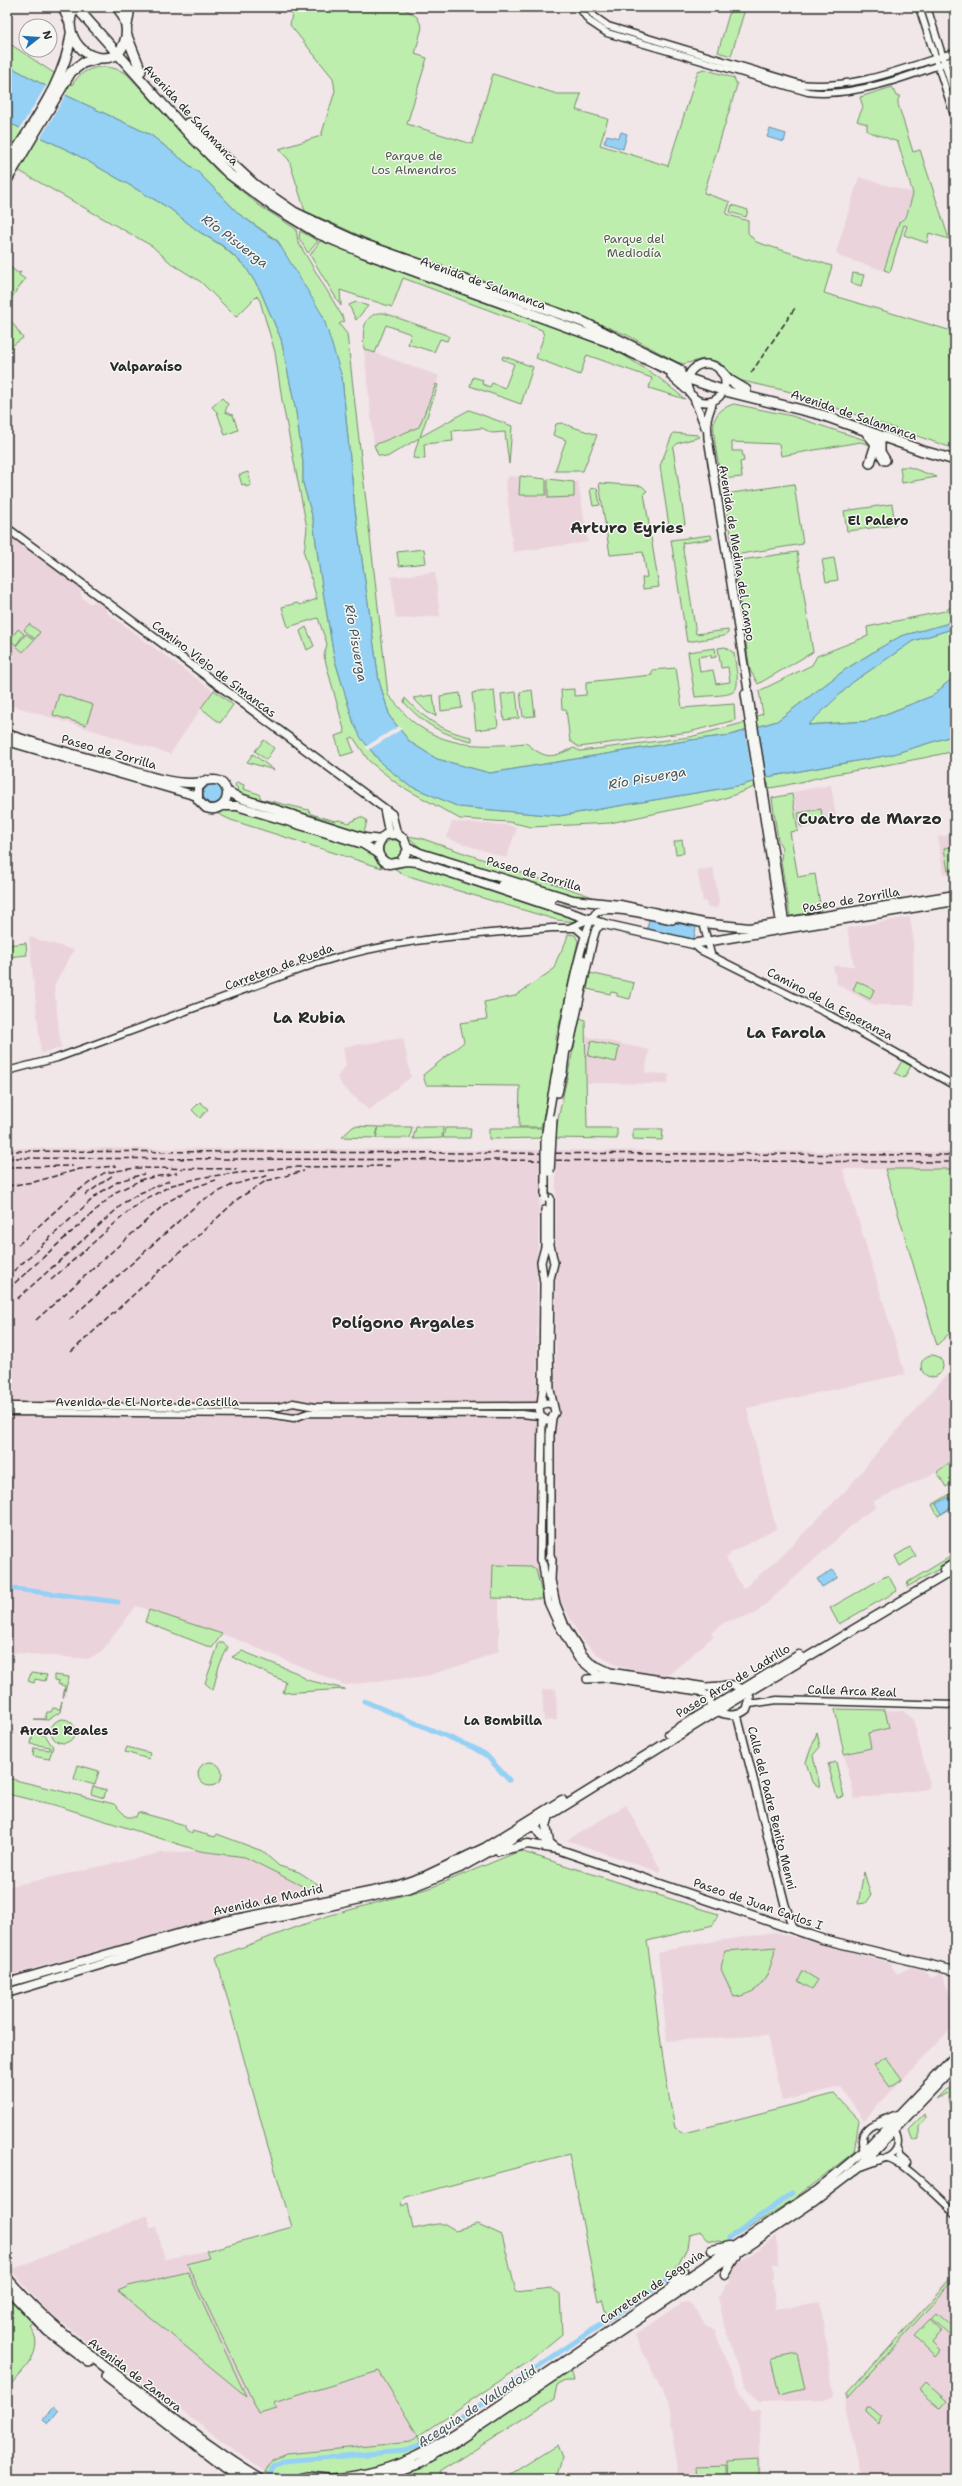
<svg xmlns="http://www.w3.org/2000/svg" width="962" height="2486" font-family="'Shantell Sans',sans-serif">
  <rect width="100%" height="100%" fill="#f1e6e8"/>
  <filter id="ink" filterUnits="userSpaceOnUse"><feTurbulence type="fractalNoise" baseFrequency=".025" numOctaves="2"/><feDisplacementMap in="SourceGraphic" scale="8" xChannelSelector="R" yChannelSelector="G"/><feConvolveMatrix kernelMatrix="1 2 1 2 8 2 1 2 1" color-interpolation-filters="sRGB"/></filter>
  <g filter="url(#ink)">
    <path fill="#ebd3dc" d="M859 177 913 193 905 216 899 221 883 270 840 257 836 252Z
      M364 349 439 376 419 427 374 445Z
      M509 476 578 482 588 542 513 552 506 482Z
      M7 534 80 587 81 597 89 603 97 602 107 609 106 612 213 691 170 754 7 704Z
      M435 572 440 616 398 619 395 615 391 577Z
      M831 785 837 823 800 829 793 792Z
      M452 822 508 825 517 828 506 858 446 838Z
      M955 834V872L943 874 938 837Z
      M713 868 719 902 717 908 707 907 706 902 703 901 697 870Z
      M910 917 913 937 914 1005H874L837 984 833 966H854L847 928Z
      M29 937 74 950 54 985 61 1048 41 1053Z
      M586 1036 649 1050 645 1073 669 1074 668 1084 587 1083Z
      M403 1038 411 1077 369 1110 343 1087 337 1077 346 1066 343 1047Z
      M7 1148 955 1152V1169H843L905 1374 747 1408 776 1529 730 1553V1555L726 1558 743 1589 779 1558 850 1486 879 1450 955 1366V1456L935 1473 874 1501 876 1508 862 1516 755 1614 725 1622 711 1633 714 1636 653 1688 639 1686 650 1676 614 1664 597 1654 582 1640 557 1594 555 1547 556 1168H541L537 1269V1544L543 1599H499V1651L477 1660 426 1676 345 1685 231 1637 136 1606 101 1652 88 1659 7 1652Z
      M556 1689 557 1720 544 1721 542 1690Z
      M885 1710 903 1711 913 1719 930 1786 927 1789 855 1799 844 1754 871 1748 868 1733 889 1728Z
      M626 1805 661 1870 659 1872 567 1840Z
      M200 1851 245 1857 312 1891 7 1976V1887L161 1853Z
      M775 1932 892 1963V1968L898 1974 911 1967 925 1970 931 1978 941 1973 955 2006V2024L864 2120 841 2087 782 2101 767 2035 667 2041 658 1953 679 1947Z
      M148 2215 150 2228 156 2227 165 2259 206 2251 273 2403 379 2371 418 2436 411 2442 272 2460 265 2472 89 2344 45 2309 11 2270Z
      M777 2236 778 2264H773L774 2279 772 2280 776 2309 820 2302 834 2396 832 2397 823 2400 758 2402 746 2386 737 2366 717 2298 729 2283 736 2264Z
      M955 2272V2479H861L845 2408 846 2394Z
      M688 2302 696 2308 704 2325 715 2331 728 2366 750 2411H759L761 2479H680L673 2440 674 2439 671 2421 673 2414 635 2335 682 2303Z"/>
    <path fill="#beeead" stroke="#748c6c" d="M293 7H402L417 17 422 27 415 54 427 58 407 124 472 144 493 74 557 94H581L576 110 608 119 600 145 668 166 698 71 704 69 734 78 737 85 704 193 730 202 726 214 748 221V233L756 242 832 266 824 293 955 332 950 358 955 360V449L787 391 738 380 719 362 703 359 684 364 677 362 627 335 572 313 374 242 305 211 289 160 279 149 321 136 335 91 333 78 290 25Z
      M731 7 745 9 731 56 718 52Z
      M7 42 72 85C84 65 107 62 127 74L217 171 260 206 296 229 298 242 345 321 339 324 347 334 388 695C396 703 405 715 412 721 447 749 484 747 526 743 547 760 550 758 574 748L580 751 690 737 758 719 757 716 763 714 759 691 812 665 817 656 868 636 867 627 945 611 955 604V615L946 624 901 636 878 649 846 669 777 721 731 735 691 740 490 773 437 759 410 742 390 717 379 681 355 510 342 377 278 241 239 214 199 173 151 135 44 85 7 65Z
      M892 87 896 96H901L898 99V104L913 152 920 150 949 239 929 233 927 243 904 235 907 226 904 225 890 272 884 270 899 222 906 217 913 194 898 142 867 131V124L857 121 863 107 860 97Z
      M7 122 72 152 169 208 198 231 222 246 245 266 260 290 281 339 296 412 303 462V483L313 519 320 573 334 657 354 724 372 752 382 764 408 785 459 807 559 816 743 785 767 777 890 755 955 735V751C917 760 879 766 841 773 816 777 793 785 769 788L768 783C751 787 736 795 719 800L610 823 531 827 509 822 460 819 399 785 369 761 353 737 349 739 354 752 341 756 335 736 345 733 324 656 327 644 318 618 288 627 282 607 297 603 300 605 317 599 304 553 307 528 282 400 275 352 260 301 257 296 236 317 201 282 172 264 152 246 7 164Z
      M732 205 748 210 746 217 730 212Z
      M300 231 318 241 308 253 299 238Z
      M320 241 406 271 617 351 658 377 685 399 649 388 652 378 587 355 580 375 536 358 544 336 542 330 403 278 392 307 340 290 341 306 310 255Z
      M10 267 18 273 21 272 19 275 25 279 7 304V271Z
      M853 273 864 275 861 286 851 283Z
      M356 302 368 306 356 320 349 305Z
      M378 313H384L449 336 447 341 440 339 434 352 408 344 411 334 386 325 375 353 364 349C363 335 361 318 378 313Z
      M7 315 23 338 7 349Z
      M503 356 533 367 521 404 470 386 473 377 483 380 482 384 490 387 492 383 505 388 514 364 502 359Z
      M436 384 438 385 420 437 469 410 512 426 509 464 505 432 492 433 482 428 452 431 453 441 424 444 425 459 413 458 419 438 387 457 378 455 374 445 419 427Z
      M222 398 228 404 225 412 233 415 238 430 225 435 217 412 212 407Z
      M734 404 792 416 871 442V445L860 442 781 456 779 444 732 442V451H742L744 461 740 462 742 477 721 479C719 465 712 434 714 422 716 412 726 406 734 404Z
      M561 423 597 435 583 471H555L566 440 553 435 556 424Z
      M673 433 698 435 700 437 678 443 673 448 685 524 669 526 660 466Z
      M900 467H909L937 477 902 483Z
      M248 472 251 485 246 487 245 484 242 485 239 475Z
      M520 476 546 479V495H519Z
      M548 479 574 482V497L548 498Z
      M599 483 642 486 647 491 644 493 659 587 643 589 642 578 647 577 643 552 610 555Z
      M794 484 803 544 734 555 725 494Z
      M597 488 600 505 593 506 590 489Z
      M892 504 895 525 847 531 844 511Z
      M711 535 712 539 682 543 696 634 728 630V633L724 636 687 642 671 540Z
      M424 549 426 563 399 566 397 552Z
      M797 552 813 652 758 684 750 670 734 561Z
      M834 558 838 580 826 582 822 560Z
      M29 624 40 632 35 639 24 630Z
      M306 627 314 646 307 650 300 631Z
      M955 628V676L932 696 868 721 807 725 853 682 913 641Z
      M18 629 24 634 16 645 10 640Z
      M26 634 34 640 23 652 16 646Z
      M725 647 734 653C741 700 740 693 695 697L688 652 715 648 716 657 711 658V655L698 657 700 672 713 670 716 684 730 682 728 667 721 668 718 648Z
      M676 668 682 708 734 704 735 720 689 732 579 747 570 741 566 709H562L561 690 574 689V696L586 695V682L652 675V670Z
      M214 690 233 705 220 723 201 708Z
      M494 690 498 727 476 730 472 693Z
      M532 690 535 716 523 717 520 692Z
      M516 692 519 718 504 720 501 694Z
      M460 693 462 708 441 711 440 696Z
      M59 694 93 705 86 725 53 715Z
      M433 695 436 716 427 712 413 698Z
      M405 698C424 719 444 732 472 737V741C443 735 423 724 404 702Z
      M264 740 274 748 266 760 255 751Z
      M253 754 274 770 247 762Z
      M237 782 244 785 243 789 259 794 261 799 309 810 311 814 335 821 339 820 349 823 360 817 367 820 364 833 242 795 236 792 238 789 235 785Z
      M792 794 798 831 790 832 798 877 815 874 821 911 790 916 781 861 782 848 778 840 772 798Z
      M226 809 241 810 363 849 376 858 382 868 231 820 214 812Z
      M821 809 823 823 800 826 798 813Z
      M407 836 420 838 593 897V899H581L423 850Z
      M383 850a10 10 0 1 1 20 0a10 10 0 1 1-20 0Z
      M682 840 684 853 676 854 674 842Z
      M955 846V870L948 871 944 848Z
      M412 864 571 917 576 922 557 920 405 875 395 869Z
      M568 934 575 935 578 941 556 1039 553 1071 541 1127H519L520 1086 426 1085 423 1075 464 1042 460 1023 487 1019 484 1002 515 996 554 969C557 954 565 949 568 934Z
      M26 943 27 955 7 957V945Z
      M590 973 634 983 630 999 617 996V993L611 992 610 994 587 989Z
      M857 981 874 990 870 999 853 990Z
      M580 1018 585 1020 587 1128H617V1139L554 1138Z
      M591 1041 619 1047 616 1062 588 1056Z
      M902 1061 911 1066 904 1078 895 1073Z
      M200 1102 208 1109 200 1118 192 1110Z
      M354 1126 378 1127 376 1138 342 1137Z
      M379 1127H412L410 1138H376Z
      M416 1127H443L442 1138 413 1139Z
      M445 1128H471L470 1138H443Z
      M489 1128H542V1138L489 1139Z
      M633 1129H663L662 1140 633 1139Z
      M885 1169H955V1328L937 1345Z
      M921 1366a11 11 0 1 1 22 0a11 11 0 1 1-22 0Z
      M955 1458V1481L946 1487 937 1472Z
      M955 1491V1506L938 1516 932 1505Z
      M910 1547 916 1556 900 1566 895 1556Z
      M955 1554V1560L907 1587 908 1582Z
      M493 1565 530 1566 536 1569 543 1599 492 1598Z
      M888 1575 897 1591 839 1624 830 1608Z
      M149 1610 222 1634 212 1648 145 1622Z
      M219 1643H223L228 1647 219 1666 213 1690 205 1683Z
      M242 1651 297 1673 307 1680 345 1689 283 1693 286 1682 232 1657Z
      M31 1673 47 1675 45 1681 35 1679 34 1683 28 1681Z
      M54 1675 69 1677 63 1698 65 1686 58 1684 59 1681 54 1680Z
      M62 1701 60 1712 48 1720 34 1719H45L47 1712H51L53 1708 60 1709Z
      M835 1709 885 1710 889 1728 868 1733 871 1748 844 1754Z
      M51 1731a12 12 0 1 1 24 0a12 12 0 1 1-24 0Z
      M817 1732 820 1747 813 1755 820 1787 812 1782 806 1762Z
      M33 1733 45 1735 53 1747 49 1759 33 1756 34 1748 50 1750V1747L31 1744Z
      M127 1747 150 1753 149 1759 125 1752Z
      M836 1762 844 1797 837 1798 828 1764Z
      M198 1774a12 12 0 1 1 24 0a12 12 0 1 1-24 0Z
      M78 1765 99 1771 95 1785 74 1779Z
      M7 1778 114 1804 127 1817H136L138 1812 185 1825 184 1828 192 1834V1831L215 1837 217 1834 262 1851 279 1866 299 1872 322 1887 312 1891 245 1857 200 1851 55 1805 7 1794Z
      M93 1786 106 1790 104 1798 91 1794Z
      M520 1851 718 1914 713 1925 647 1941C657 2004 662 2067 675 2128L684 2133 834 2094 859 2120 854 2152 791 2201 725 2242 708 2240 701 2232 689 2235 687 2248 674 2273 608 2321 602 2299 598 2301 569 2154 406 2197 401 2202 402 2206 408 2203 413 2229 437 2224H445L455 2230 478 2224 502 2235 516 2292 551 2288 560 2294 562 2334 528 2362 418 2436 423 2450 380 2469 338 2475 310 2473 295 2477 265 2472 272 2460 286 2454 411 2442 418 2436 379 2371 273 2403 277 2409 259 2414 187 2264 209 2258 206 2251 292 2227 267 2143 216 1957 324 1917 430 1888Z
      M864 1872 871 1896 866 1903 858 1904Z
      M776 1947C769 1972 765 1994 734 1997L721 1969 725 1951Z
      M803 1971 818 1980 812 1989 798 1981Z
      M886 2057 902 2079 890 2087 874 2065Z
      M955 2081V2132L947 2093 936 2099 946 2089H951Z
      M924 2114 925 2119 919 2127V2139L913 2140 909 2129Z
      M188 2272 246 2396 118 2291 129 2286Z
      M955 2275V2279L847 2398V2393Z
      M7 2293 33 2322 29 2325C48 2351 23 2369 7 2389Z
      M936 2313 955 2330 952 2338 931 2318Z
      M930 2319 941 2331 932 2342 940 2350 935 2356 914 2336Z
      M797 2354 805 2389 779 2395 771 2359Z
      M571 2368 574 2381H565L557 2385 554 2399 439 2472 443 2479H385L428 2464Z
      M925 2383 946 2401 940 2408 919 2390Z
      M867 2407H870L882 2417 880 2424 866 2411Z
      M557 2445 562 2457 556 2479H503Z
      M759 2460V2479H729L728 2462Z
      M727 2465V2479H697L696 2466Z"/>
    <path fill="#94d1f4" stroke="#6a8fa4" d="M7 65 44 85 151 135 199 173 239 214 278 242 323 316 342 377 355 510 379 681 390 717 410 742 437 759 490 773 691 740 731 735 777 721 846 669 878 649 901 636 946 624 955 615V628L913 641 853 682 808 725 868 721 932 696 955 676V735L890 755 767 777 743 785 559 816 459 807 408 785 382 764 361 738 354 724 334 657 320 573 313 519 303 483V462L296 412 281 339 260 290 245 266 223 246 198 231 169 208 72 152 7 122Z
      M770 129 786 134 784 142 767 137Z
      M621 132 627 134 623 149 604 143 607 135 619 138Z
      M203 794a10 10 0 1 1 20 0a10 10 0 1 1-20 0Z
      M649 918 696 927 694 939 647 930Z
      M949 1497 954 1505 941 1514 936 1504Z
      M832 1570 836 1573 837 1578 822 1587 817 1579Z
      M53 2407 58 2411 48 2424 43 2420Z"/>
    <path fill="#f1e6e8" d="M47 84 67 93 40 139 19 130Z
      M758 725 767 780 753 783 745 729Z
      M399 726 402 729 368 750 365 747Z"/>
    <g fill="none" stroke-linecap="round" stroke-linejoin="round">
      <path stroke="#94d1f4" stroke-width="5" d="M7 1588 118 1602
        M364 1701 474 1748 486 1755 509 1780
        M729 2238 792 2193
        M270 2474 274 2465 283 2461 404 2451 419 2446 666 2281"/>
      <path stroke="#c9c1c2" stroke-width="8" stroke-dasharray="8 4" stroke-linecap="butt" d="M551 900C584 910 590 927 583 960"/>
      <defs>
        <path id="tertiary" d="M579 7 589 21 607 33 808 92C853 98 913 75 955 59
          M587 7 595 17 608 26 800 84C854 90 904 68 955 52
          M919 7 955 118
          M927 7 955 96
          M703 923 711 954
          M571 928H576L584 935
          M693 944 700 950 826 1013 955 1086
          M7 1071 57 1058 315 964C395 938 469 935 552 928H569L590 919
          M7 1406 279 1407 293 1403 315 1407 539 1406
          M7 1412 268 1414 294 1418 308 1413 521 1414 540 1416
          M750 1704 777 1700 955 1705
          M862 2141a18 18 0 1 1 36 0a18 18 0 1 1-36 0Z
          M898 2148 899 2156 907 2163
          M887 2158C901 2159 942 2201 955 2213"/>
        <path id="secondary" d="M687 383a19 19 0 1 1 38 0a19 19 0 1 1-38 0Z
          M693 396 705 427
          M713 401 707 419 708 438 785 924 784 928
          M7 528 392 814 397 834
          M745 694 781 927
          M384 809 389 834
          M569 1048 593 939 596 929 603 923
          M558 1093 563 1070
          M548 1118C554 1088 579 922 597 912 609 904 656 917 672 920
          M550 1198V1245L554 1263 550 1279 549 1350 550 1390 555 1412 552 1418 550 1435V1555L552 1560 551 1580 556 1604 565 1626 583 1655 591 1663 610 1672 706 1687 721 1686
          M541 1405 543 1387 544 1283 541 1262 545 1247V1210
          M542 1418 540 1560 543 1565 548 1602 558 1624 578 1658 597 1674 607 1678 699 1691 710 1697
          M546 1420 540 1416 539 1406 546 1403 552 1404
          M587 1679 605 1678
          M734 1685 748 1692 750 1698 747 1709C737 1718 723 1716 712 1708L709 1698C714 1687 722 1684 734 1685Z
          M737 1715 785 1905 794 1930"/>
        <path id="primary" d="M7 734C43 746 80 756 116 766 140 773 166 783 191 783 206 783 220 772 227 791 228 804 218 812 206 808L198 800V788L206 780
          M7 741 197 796
          M227 791 240 798 365 838 381 840
          M223 806H237L363 844 378 853
          M408 847 420 853 573 900 620 905 703 923 749 928 955 895
          M401 861 408 850 404 839 397 834 385 835C375 844 375 858 389 864L406 861 418 862 604 924 693 944 955 901
          M502 884 551 900
          M562 1075 569 1023 583 960
          M944 1570 955 1563
          M669 1734 799 1655
          M549 1816 546 1826 549 1842
          M529 1823 534 1825 542 1837 557 1849
          M499 1851 528 1844 557 1849 822 1939 955 1971
          M7 1983 216 1923 393 1887 425 1876 486 1847 562 1800
          M7 1993 195 1936 410 1888 460 1868 503 1844 732 1702 955 1569
          M879 2123 897 2115
          M861 2166 880 2159
          M712 2250 730 2246
          M725 2275 737 2255
          M672 2286 683 2270
          M327 2479C397 2474 431 2450 488 2413L817 2190 864 2151 955 2056
          M376 2479 419 2464 450 2446 813 2202 859 2167 955 2066"/>
        <path id="trunk" d="M63 7 69 21
          M75 7C58 34 89 70 118 54 130 38 129 22 117 7
          M76 7 191 136 229 174 271 205 317 233 362 252 609 342 686 378 725 391 822 415 923 451 955 460
          M127 25 130 7
          M127 36 141 71
          M188 123 255 185 294 212 319 224 363 244 583 322 680 370
          M7 166C31 124 65 83 71 34
          M7 180 71 72 83 63 100 58
          M721 371 729 380 746 390
          M672 376 687 389
          M867 433 876 444 870 463
          M880 440V452L885 460
          M7 2278C46 2325 95 2359 144 2396 182 2425 219 2455 260 2479
          M7 2288 48 2331 89 2362
          M107 2376 225 2467 246 2479
          M300 2479 309 2477 327 2479"/>
      </defs>
      <use href="#tertiary" stroke="#2b2b2b" stroke-width="9"/>
      <use href="#secondary" stroke="#2b2b2b" stroke-width="10"/>
      <use href="#primary" stroke="#2b2b2b" stroke-width="11"/>
      <use href="#trunk" stroke="#2b2b2b" stroke-width="12"/>
      <use href="#tertiary" stroke="#f6f6f2" stroke-width="6"/>
      <use href="#secondary" stroke="#f6f6f2" stroke-width="7"/>
      <use href="#primary" stroke="#f6f6f2" stroke-width="8"/>
      <use href="#trunk" stroke="#f6f6f2" stroke-width="9"/>
      <path stroke="#2b2b2b" stroke-width="1.5" stroke-dasharray="6 3" stroke-linecap="butt" d="M751 373 795 308
        M7 1151 955 1155
        M7 1158 955 1162
        M7 1167 73 1166
        M7 1186 34 1182 80 1169 116 1166
        M85 1195 113 1175
        M18 1245 76 1192 104 1173 135 1168 237 1169
        M7 1277 98 1194 119 1181 144 1174
        M51 1280 130 1210 144 1200 172 1185 204 1177 290 1167 392 1166
        M8 1289 116 1192 143 1179 177 1173
        M17 1299 125 1202 140 1193 169 1181
        M36 1320 166 1203 192 1188 216 1180
        M69 1320 201 1201 232 1185 270 1175
        M71 1352 239 1198 266 1181 304 1171"/>
      <defs>
        <path id="secondary-bridge" d="M550 1172 553 1119
          M545 1198V1141L548 1118"/>
      </defs>
      <use href="#secondary-bridge" stroke="#2b2b2b" stroke-width="10" stroke-linecap="butt"/>
      <use href="#secondary-bridge" stroke="#f6f6f2" stroke-width="7"/>
    </g>
  </g>
  <g text-anchor="middle" dominant-baseline="central" stroke-width="3" stroke-linejoin="round" paint-order="stroke">
    <g font-size="12" fill="#2b2b2b" stroke="#f6f6f2">
      <text transform="translate(191 115) rotate(47)">Avenida de Salamanca</text>
      <text transform="translate(483 283) rotate(20)">Avenida de Salamanca</text>
      <text transform="translate(854 415) rotate(19)">Avenida de Salamanca</text>
      <text transform="translate(737 553) rotate(81)">Avenida de Medina del Campo</text>
      <text transform="translate(214 669) rotate(37)">Camino Viejo de Simancas</text>
      <text transform="translate(109 752) rotate(16)">Paseo de Zorrilla</text>
      <text transform="translate(534 874) rotate(16)">Paseo de Zorrilla</text>
      <text transform="translate(851 900) rotate(-10)">Paseo de Zorrilla</text>
      <text transform="translate(279 967) rotate(-20)">Carretera de Rueda</text>
      <text transform="translate(830 1004) rotate(28)">Camino de la Esperanza</text>
      <text x="147" y="1402">Avenida de El Norte de Castilla</text>
      <text transform="translate(733 1681) rotate(-31)">Paseo Arco de Ladrillo</text>
      <text transform="translate(852 1691) rotate(2)">Calle Arca Real</text>
      <text transform="translate(772 1808) rotate(76)">Calle del Padre Benito Menni</text>
      <text transform="translate(268 1900) rotate(-12)">Avenida de Madrid</text>
      <text transform="translate(758 1904) rotate(19)">Paseo de Juan Carlos I</text>
      <text transform="translate(652 2287) rotate(-34)">Carretera de Segovia</text>
      <text transform="translate(135 2375) rotate(37)">Avenida de Zamora</text>
    </g>
    <g font-size="12" fill="#505c4c" stroke="#f6f6f2">
      <text x="414" y="156">Parque de<tspan x="414" dy="14">Los Almendros</tspan></text>
      <text x="634" y="239">Parque del<tspan x="634" dy="14">Mediodía</tspan></text>
    </g>
    <g font-size="13" font-style="italic" fill="#45545d" stroke="#f6f6f2">
      <text transform="translate(235 241) rotate(37)">Río Pisuerga</text>
      <text transform="translate(356 643) rotate(80)">Río Pisuerga</text>
      <text transform="translate(647 778) rotate(-10)">Río Pisuerga</text>
      <text transform="translate(477 2406) rotate(-33)">Acequia de Valladolid</text>
    </g>
    <g font-size="13" font-weight="bold" fill="#2b2b2b" stroke="#f6f6f2">
      <text x="146" y="366">Valparaíso</text>
      <text x="878" y="520">El Palero</text>
      <text x="503" y="1720">La Bombilla</text>
      <text x="64" y="1730">Arcas Reales</text>
    </g>
    <g font-size="16" font-weight="bold" fill="#2b2b2b" stroke="#f6f6f2">
      <text x="627" y="527">Arturo Eyries</text>
      <text x="870" y="818">Cuatro de Marzo</text>
      <text x="309" y="1017">La Rubia</text>
      <text x="786" y="1032">La Farola</text>
      <text x="403" y="1322">Polígono Argales</text>
    </g>
  </g>
  <rect width="962" height="2486" fill="none" stroke="#f6f6f2" stroke-width="24"/>
  <rect x="12" y="12" width="938" height="2462" fill="none" stroke="#2b2b2b" stroke-width="1.5" filter="url(#ink)"/>
  <g transform="translate(38 38) rotate(73)"><circle r="19" fill="#f6f6f2" stroke="#a5a5a2"/>
  <path d="M0-3L7 15L0 10L-7 15Z" fill="#1f6fb2"/>
  <text y="-6" font-size="11" font-weight="bold" text-anchor="middle" fill="#2b2b2b">N</text>
  </g>
</svg>
